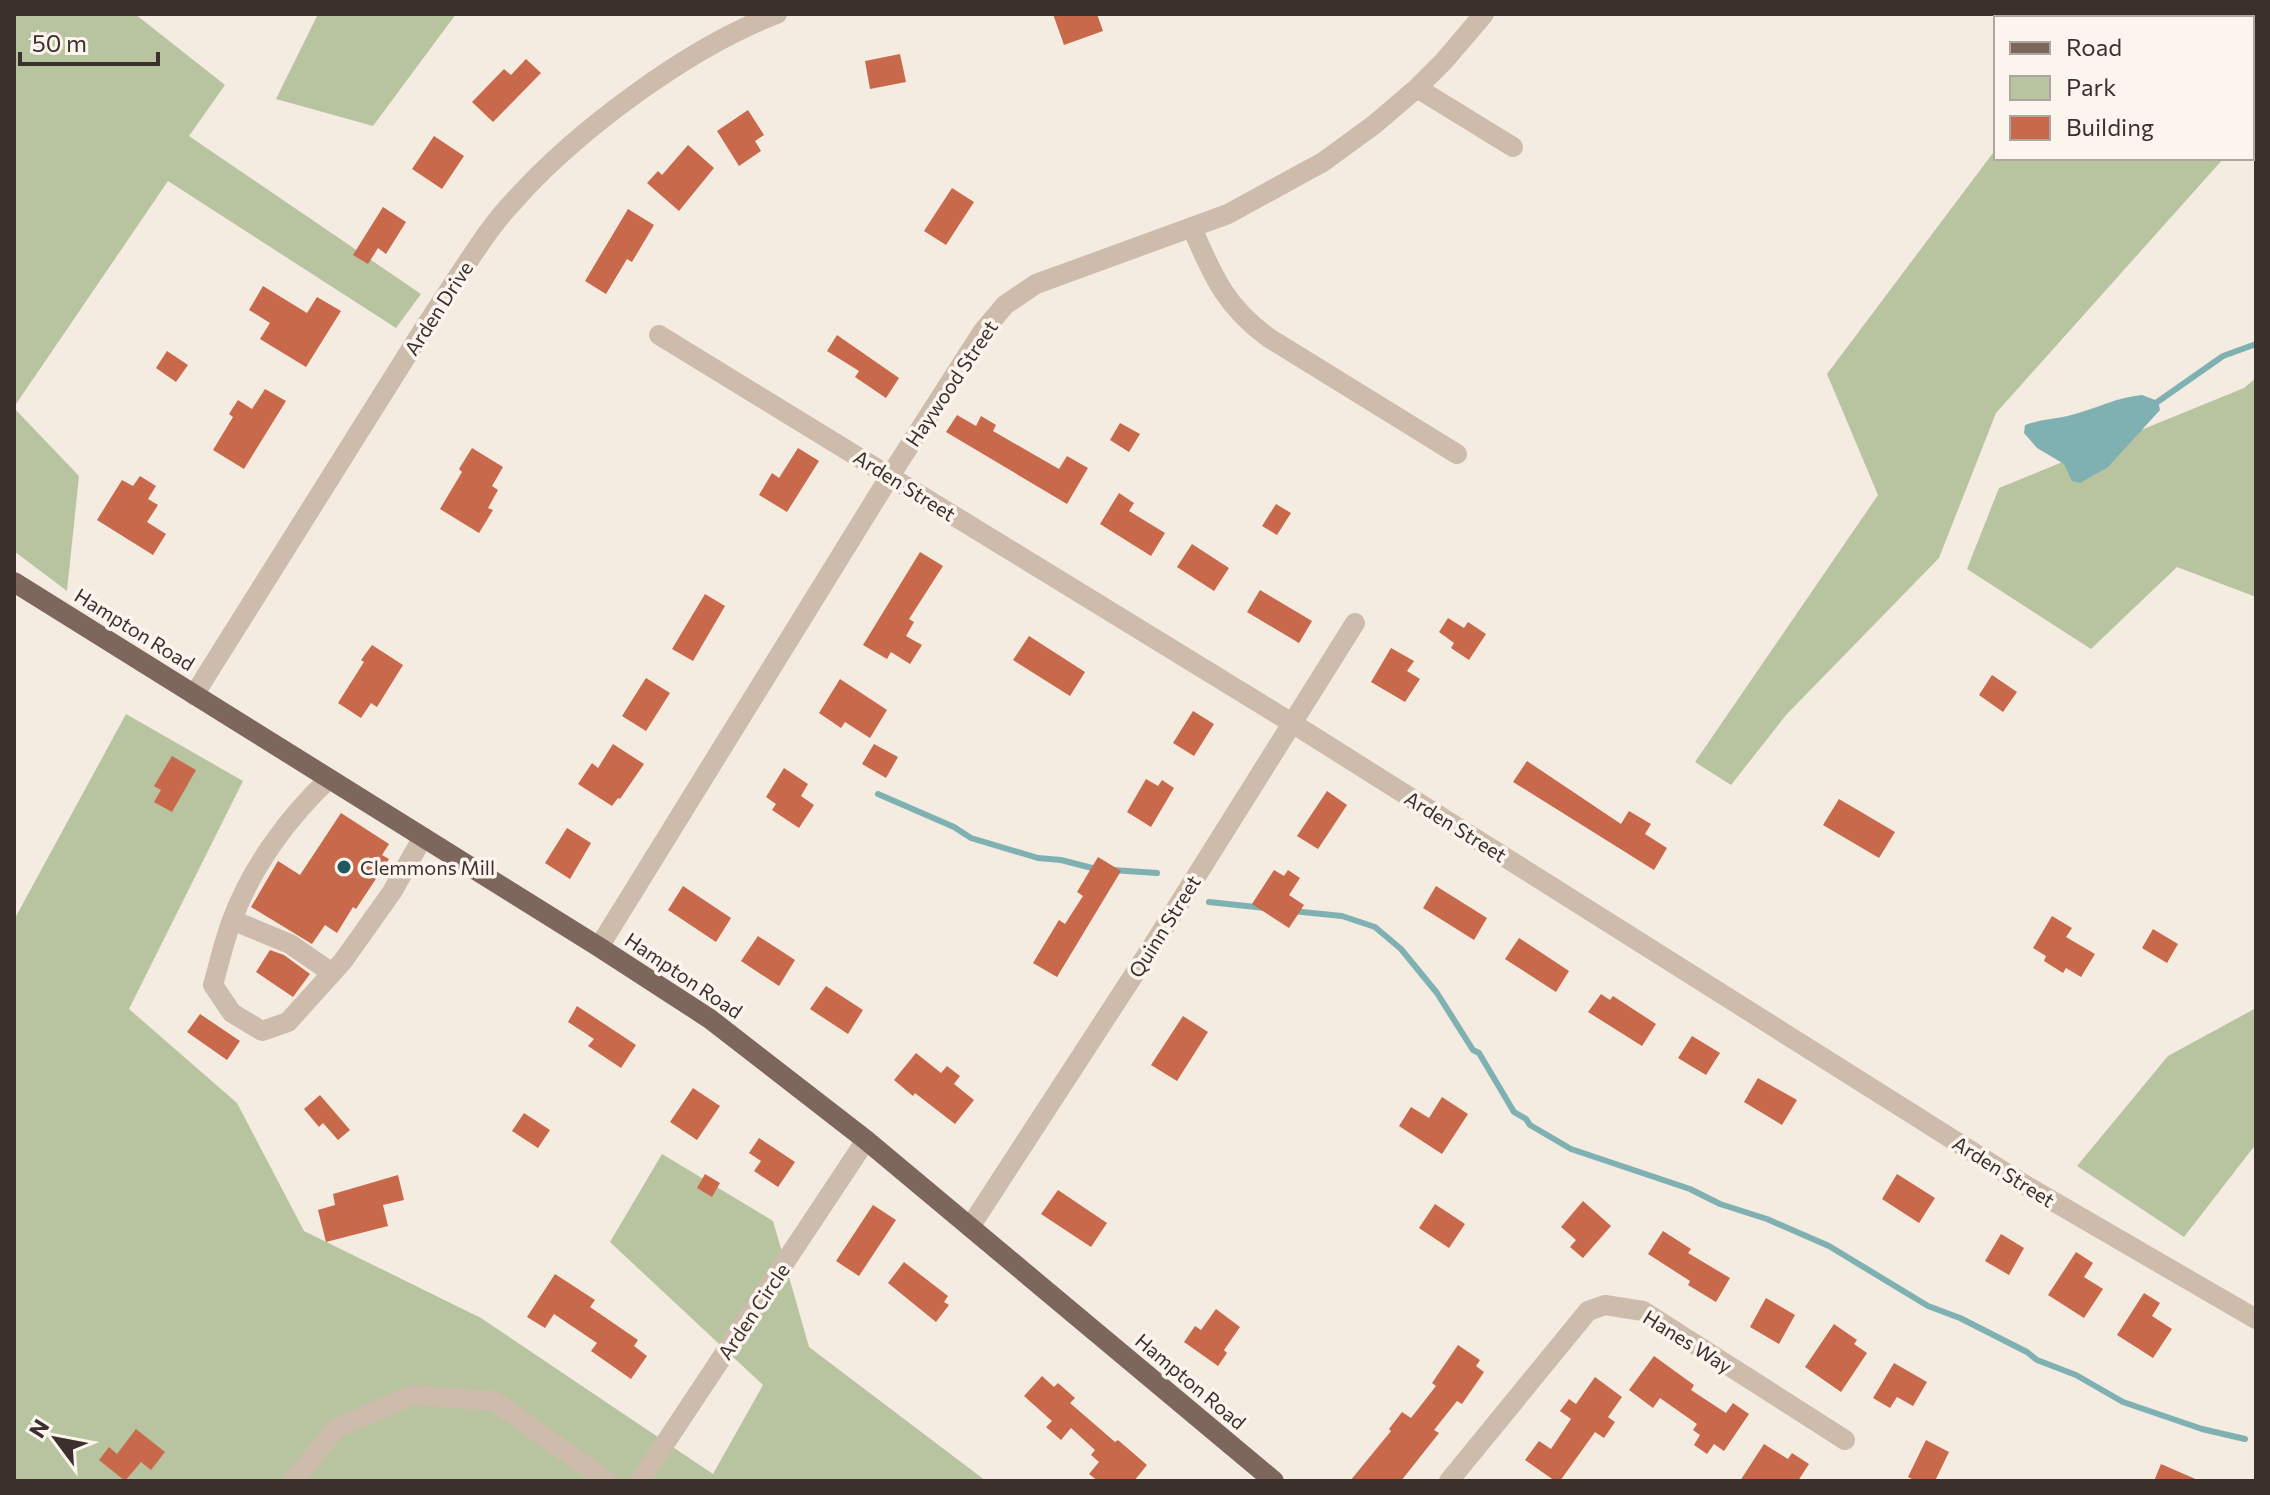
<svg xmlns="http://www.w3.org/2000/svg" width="2270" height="1495" font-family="Commissioner,sans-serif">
  <rect width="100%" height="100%" fill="#f4ebe1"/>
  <path fill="#b8c4a0" d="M14 14H135L225 85 189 136 421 294 396 328 168 181 14 407Z
    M318 14H456L373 126 276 99Z
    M1994 14H2256V122L2252 126V18H1996Z
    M1996 149V158H2224L1996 413 1939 558 1786 715 1731 785 1695 762 1878 495 1827 374Z
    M2256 378V597L2177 567 2091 649 1967 569 1999 488 2244 388Z
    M14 408 79 476 67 591 14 551Z
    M126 714 243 781 129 1009 237 1103 304 1231 481 1318 713 1474 763 1385 610 1242 662 1154 773 1221 809 1347 986 1481H14V920Z
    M2256 1008V1144L2184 1237 2077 1166 2168 1056Z"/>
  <path fill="#7fb0b2" d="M2142 395 2158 401 2160 410 2108 467 2080 483 2072 481 2064 464 2037 448 2024 433 2025 425C2041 419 2058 419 2075 414 2097 408 2118 397 2142 395Z"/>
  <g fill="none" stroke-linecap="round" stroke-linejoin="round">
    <path stroke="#7fb0b2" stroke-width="6" d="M2153 405 2223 356 2256 344
      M878 794 954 827 971 838 1038 858 1061 860 1096 869
      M1112 870 1157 873
      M1209 902 1265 908
      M1292 911 1342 916 1375 927 1401 949 1437 993 1473 1050 1479 1053 1514 1112 1526 1119 1530 1125 1571 1149 1690 1189 1720 1204 1767 1219 1829 1246 1928 1306 1960 1318 2027 1352 2037 1360 2076 1375 2123 1402 2202 1429 2245 1439"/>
  </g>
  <path fill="#c8694b" d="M1053 14H1097L1103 31 1064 45Z
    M900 54 906 82 870 89 865 61Z
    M526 59 541 73 493 122 472 102 504 69 511 75Z
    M748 110 764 135 755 141 761 151 739 166 717 131Z
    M434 136 464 156 442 189 412 169Z
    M688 145 714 168 679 211 647 183 658 171 662 175Z
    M952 188 974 202 946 245 924 231Z
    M383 207 406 222 386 254 378 248 368 264 353 255Z
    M628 209 654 225 632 262 627 259 606 294 585 281Z
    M263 286 307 313 317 297 341 311 306 367 260 339 270 323 249 310Z
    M837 335 899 378 886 398 855 377 859 371 827 351Z
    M167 351 188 365 176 382 156 368Z
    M265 389 286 401 244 469 213 450 233 417 229 414 238 400 252 409Z
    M957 415 976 426 981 416 996 425 993 431 1059 469 1067 456 1088 468 1067 504 946 432Z
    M1120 423 1140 434 1129 452 1110 440Z
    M472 448 503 467 492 486 498 490 488 508 493 510 479 533 440 509 462 472 459 469Z
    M798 448 819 461 787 512 759 495 772 473 779 478Z
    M140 476 156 486 148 499 158 505 147 522 166 534 153 555 97 520 122 480 133 486Z
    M1119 493 1134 503 1129 511 1165 533 1151 556 1100 524Z
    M1276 504 1291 513 1277 535 1262 526Z
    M1192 544 1229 568 1214 591 1177 567Z
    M920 552 943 566 909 619 914 622 906 636 922 645 910 664 891 652 887 659 863 645Z
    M1260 590 1312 621 1299 643 1247 612Z
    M705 594 725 606 693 661 672 649Z
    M1448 618 1464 628 1468 622 1486 634 1469 660 1451 648 1454 643 1439 632Z
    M1029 636 1085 672 1070 696 1013 660Z
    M372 645 403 665 377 707 371 703 361 718 338 703 364 662 361 660Z
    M1391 648 1414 661 1407 671 1420 679 1405 702 1371 682Z
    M1992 675 2017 692 2003 712 1979 695Z
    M646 678 670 693 646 731 622 716Z
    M840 679 887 710 870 738 845 722 841 728 819 713Z
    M1193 711 1214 724 1194 756 1173 743Z
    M613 744 644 764 620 799 618 798 612 806 578 784 592 763 598 768Z
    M874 744 898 757 886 778 862 764Z
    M172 756 196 770 172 812 154 802 161 790 154 786Z
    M1527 761 1621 824 1629 811 1651 824 1645 834 1667 848 1654 870 1513 782Z
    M784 768 808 784 801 796 814 805 799 828 772 810 776 804 766 797Z
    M1146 779 1158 786 1162 780 1174 788 1151 827 1127 812Z
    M1327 791 1347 805 1318 849 1297 836Z
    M1839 799 1895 832 1879 858 1823 825Z
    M341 813 389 844 382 855 389 859 356 909 353 907 337 933 325 925 312 944 251 907 278 861 300 875Z
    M567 828 591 843 570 879 545 863Z
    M1098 857 1121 871 1057 977 1033 963 1059 920 1065 924 1083 896 1077 892Z
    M1274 870 1284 876 1288 870 1300 878 1289 895 1304 905 1289 928 1252 904Z
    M683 886 731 918 716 942 668 910Z
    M1436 886 1487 918 1474 940 1423 908Z
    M2052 916 2072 928 2066 937 2095 954 2081 977 2066 968 2063 973 2044 961 2046 956 2033 948Z
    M2153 929 2178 944 2167 963 2142 948Z
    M758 936 795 960 779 986 741 961Z
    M1519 938 1569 971 1556 992 1505 959Z
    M270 950 284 955 310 974 293 997 256 972Z
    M826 986 863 1010 848 1034 810 1009Z
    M1601 994 1610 1000 1613 996 1656 1024 1642 1046 1588 1012Z
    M577 1006 636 1045 621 1068 588 1046 594 1039 568 1022Z
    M200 1014 240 1041 227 1060 187 1032Z
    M1183 1016 1208 1032 1177 1081 1151 1065Z
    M1692 1036 1720 1053 1706 1075 1678 1058Z
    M916 1053 941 1073 947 1066 960 1076 954 1084 974 1100 955 1124 915 1093 913 1096 894 1080Z
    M1758 1078 1797 1100 1782 1125 1744 1102Z
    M693 1088 720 1106 697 1140 670 1122Z
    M320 1095 350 1130 338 1140 323 1123 319 1127 304 1109Z
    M1442 1097 1468 1114 1442 1154 1399 1126 1411 1107 1429 1118Z
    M524 1113 550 1130 538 1148 512 1131Z
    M759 1138 795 1162 778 1187 754 1171 761 1161 749 1153Z
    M705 1174 720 1183 712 1197 697 1188Z
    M1897 1174 1935 1198 1919 1223 1882 1199Z
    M398 1175 404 1200 383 1205 388 1226 326 1242 318 1210 335 1205 333 1194Z
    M1058 1190 1107 1223 1091 1247 1041 1214Z
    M1583 1201 1611 1226 1583 1258 1570 1247 1576 1240 1561 1227Z
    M1435 1204 1465 1224 1449 1248 1419 1228Z
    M873 1205 896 1220 859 1276 836 1261Z
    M1663 1231 1691 1249 1688 1253 1730 1278 1716 1302 1688 1285 1690 1281 1648 1254Z
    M2001 1234 2024 1248 2009 1275 1985 1261Z
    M2076 1252 2093 1263 2084 1277 2103 1289 2084 1318 2048 1295Z
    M904 1262 948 1296 944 1302 949 1305 936 1322 888 1283Z
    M555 1274 595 1300 590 1307 638 1340 634 1346 647 1356 631 1379 591 1351 597 1343 554 1314 545 1328 527 1317Z
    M2144 1293 2160 1303 2152 1316 2172 1329 2153 1358 2117 1335Z
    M1766 1298 1795 1315 1779 1344 1750 1327Z
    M1216 1309 1240 1327 1224 1350 1227 1353 1218 1366 1184 1342 1195 1326 1201 1330Z
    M1834 1324 1857 1340 1854 1344 1867 1353 1841 1392 1805 1367Z
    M1458 1345 1480 1360 1476 1366 1484 1372 1462 1404 1457 1401 1434 1430 1439 1433 1401 1481H1350L1391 1431 1389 1429 1402 1412 1411 1418 1436 1386 1432 1383Z
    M1654 1356 1694 1385 1691 1390 1726 1413 1733 1403 1749 1414 1724 1451 1714 1444 1707 1454 1694 1445 1700 1435 1693 1430 1697 1424 1660 1398 1653 1408 1629 1390Z
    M1894 1363 1927 1382 1913 1406 1897 1397 1890 1408 1873 1398Z
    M1042 1376 1054 1387 1058 1383 1075 1398 1070 1403 1115 1442 1118 1440 1147 1465 1134 1481H1098L1089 1474 1099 1462 1091 1455 1095 1450 1071 1428 1061 1440 1046 1427 1052 1421 1024 1396Z
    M1595 1377 1622 1397 1608 1417 1615 1422 1604 1438 1595 1432 1560 1481H1555L1525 1460 1539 1441 1551 1449 1571 1419 1560 1411 1569 1399 1576 1404Z
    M136 1429 165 1452 151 1470 141 1462 125 1481 99 1460 109 1447 117 1454Z
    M1926 1440 1949 1452 1935 1481H1916L1908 1477Z
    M1764 1444 1788 1459 1792 1453 1809 1464 1798 1481H1740Z
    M2161 1464 2200 1481H2154Z"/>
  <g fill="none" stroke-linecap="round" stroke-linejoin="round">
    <path stroke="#cdbbac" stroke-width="20" d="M1417 88 1513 147
      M1192 228C1213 276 1225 306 1269 338L1457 454
      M659 335 1292 723 2025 1185 2256 1319
      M194 695C257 594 320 493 384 392 408 353 433 314 459 275 476 250 492 224 513 202 576 131 689 47 777 14
      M329 779C288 817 252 867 232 920 224 941 219 964 213 985L232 1013 262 1031 288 1022 343 961 392 892 423 837
      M232 920 290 944 332 973
      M599 947 890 476 983 331 1005 305 1036 284 1228 214 1323 162 1375 124 1417 88 1444 61 1484 14
      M970 1227 1150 950 1355 623
      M294 1481 335 1429 413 1395 494 1401 607 1481
      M640 1481 866 1140
      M1449 1481 1588 1311 1605 1305 1643 1311 1845 1440"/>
    <path stroke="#7d675c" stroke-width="20" d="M14 582 599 947 710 1019 866 1140 1274 1481"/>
  </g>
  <circle fill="#1f5a5e" stroke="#fbf5ee" stroke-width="3" cx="344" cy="867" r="8"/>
  <g text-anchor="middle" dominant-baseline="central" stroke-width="7" stroke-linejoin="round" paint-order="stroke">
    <g font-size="20" fill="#3b302b" stroke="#fbf5ee">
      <text transform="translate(438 308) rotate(-57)">Arden Drive</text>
      <text transform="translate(951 383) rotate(-56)">Haywood Street</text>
      <text transform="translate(905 485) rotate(32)">Arden Street</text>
      <text transform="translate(135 629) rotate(32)">Hampton Road</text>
      <text transform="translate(1456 826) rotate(32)">Arden Street</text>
      <text transform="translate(1164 926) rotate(-58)">Quinn Street</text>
      <text transform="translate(684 975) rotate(34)">Hampton Road</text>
      <text transform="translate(2004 1171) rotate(32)">Arden Street</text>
      <text transform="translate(753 1311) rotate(-56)">Arden Circle</text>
      <text transform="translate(1688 1341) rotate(32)">Hanes Way</text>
      <text transform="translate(1191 1381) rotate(40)">Hampton Road</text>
    </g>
    <g font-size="20" fill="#3b302b" stroke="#fbf5ee" text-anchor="start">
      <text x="360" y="867">Clemmons Mill</text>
    </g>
  </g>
  <rect width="2270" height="1495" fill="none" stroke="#3b302b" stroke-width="32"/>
  <rect x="1994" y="16" width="260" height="144" fill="#fbf5ee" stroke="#aea6a0" stroke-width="2"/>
  <rect x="2010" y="42" width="40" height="12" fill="#7d675c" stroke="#aea6a0" stroke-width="2"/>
  <text x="2066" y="56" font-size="24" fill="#3b302b">Road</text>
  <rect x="2010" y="76" width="40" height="24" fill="#b8c4a0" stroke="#aea6a0" stroke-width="2"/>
  <text x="2066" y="96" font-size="24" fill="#3b302b">Park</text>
  <rect x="2010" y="116" width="40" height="24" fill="#c8694b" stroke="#aea6a0" stroke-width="2"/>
  <text x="2066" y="136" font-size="24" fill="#3b302b">Building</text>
  <g transform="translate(56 1439) rotate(302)" stroke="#fbf5ee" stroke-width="6" paint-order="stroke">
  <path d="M0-6L14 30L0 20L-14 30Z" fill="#3b302b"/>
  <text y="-12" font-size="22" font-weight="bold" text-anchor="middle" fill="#3b302b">N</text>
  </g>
  <path d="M20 52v12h138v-12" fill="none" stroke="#3b302b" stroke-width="4"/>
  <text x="32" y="52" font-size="24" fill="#3b302b" stroke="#fbf5ee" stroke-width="6" paint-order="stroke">50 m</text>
</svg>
